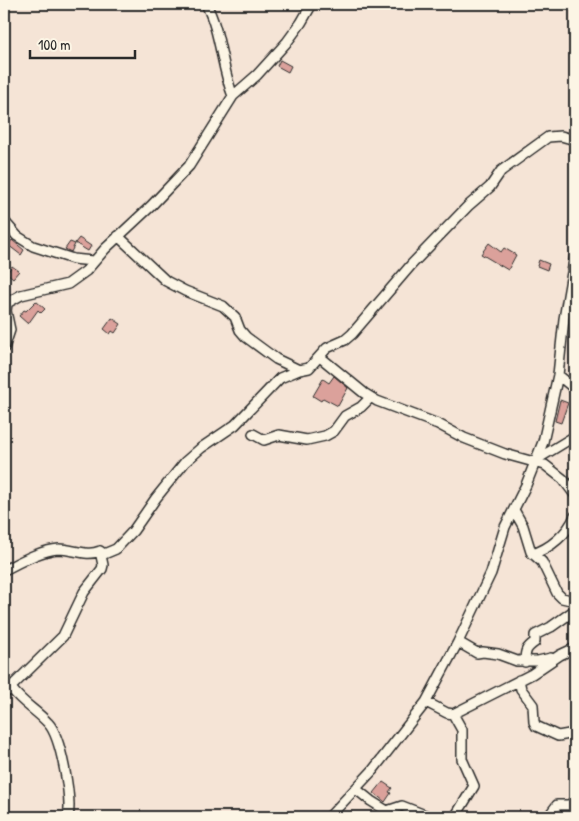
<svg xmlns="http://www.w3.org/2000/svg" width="579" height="821" font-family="'Patrick Hand',sans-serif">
  <rect width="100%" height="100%" fill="#f5e4d6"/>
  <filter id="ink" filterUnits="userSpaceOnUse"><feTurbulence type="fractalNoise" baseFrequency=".02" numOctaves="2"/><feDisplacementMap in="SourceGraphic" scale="10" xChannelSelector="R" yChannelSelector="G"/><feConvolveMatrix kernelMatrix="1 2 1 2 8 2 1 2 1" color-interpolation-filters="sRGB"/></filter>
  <g filter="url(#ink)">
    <path fill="#dba19b" stroke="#2b2b2b" d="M280 60 291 66 288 72 277 66Z
      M79 238 91 246 88 251 75 243Z
      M12 240 24 250 21 255 8 245Z
      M70 242 75 244 71 252 65 249Z
      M489 243 501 252 504 248 516 255 508 270 481 254Z
      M539 260 549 264 547 270 537 266Z
      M12 266 19 271 13 278 7 273Z
      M36 301 45 309 41 313 38 310 28 324 19 316 24 310 26 311Z
      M112 318 121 324 115 333 112 331 110 334 104 329Z
      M334 376 348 388 338 406 323 398 321 401 313 396 323 379 329 383Z
      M560 400 568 403 561 423 555 421Z
      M383 782 392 788 389 792 391 793 385 802 374 793Z"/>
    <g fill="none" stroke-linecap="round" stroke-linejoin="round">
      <defs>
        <path id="minor" d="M206 4C221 33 221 66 233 96
          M4 221 17 236 33 246 73 259 93 261
          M118 236 166 281 185 291 223 306 235 317 240 330 246 337 276 359 299 370
          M4 348 10 330 6 311 7 303 21 295 68 284 86 271 105 249 151 206 189 166 233 96 257 75 287 42 301 23 312 4
          M320 357 364 393 377 401 438 424 464 438 505 454 545 465 563 479 575 495
          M558 375 575 389
          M253 434 264 440 279 435 307 440 325 436 334 431 345 416 361 407 370 398
          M534 461 575 436
          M575 483V482
          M514 510 523 526 531 552 542 562 557 593 562 598 575 601
          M532 554C550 549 568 533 575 516
          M4 570C20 562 41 550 59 549 73 549 87 557 100 551L104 554 116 549 133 531 156 498 185 462 201 448 235 425 280 378 299 370 309 368 327 348 345 340 352 334 412 264 468 206 490 187 501 171 548 137 561 136 575 140
          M458 642 477 653 483 652 498 654 517 661H538L551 658
          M525 662C525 651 526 648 535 642V635L551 627 575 610
          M519 680 521 689 533 705 534 722 536 726 558 736 575 733
          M11 688C23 704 35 709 48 723 61 736 72 799 68 817
          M4 694 63 636 84 592 102 569 103 565 100 551
          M426 702 447 713 453 714 532 674 560 655 575 648
          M453 714 462 730V759L474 786 455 817
          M356 789 371 801 387 811 402 806 430 817
          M329 817 373 770 426 702 458 642 491 573 505 527 526 485 543 442 558 375 564 319 575 255
          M548 817 557 805H569L575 801"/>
      </defs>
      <use href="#minor" stroke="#2b2b2b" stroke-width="12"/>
      <use href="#minor" stroke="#fcf5e5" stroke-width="9"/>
    </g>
  </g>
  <rect width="579" height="821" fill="none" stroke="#fcf5e5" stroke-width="20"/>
  <rect x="10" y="10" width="559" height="801" fill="none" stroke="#2b2b2b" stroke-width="2" filter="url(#ink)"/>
  <path d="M30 50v8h105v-8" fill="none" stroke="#2b2b2b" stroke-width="2.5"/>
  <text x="38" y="50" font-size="15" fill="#2b2b2b" stroke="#fcf5e5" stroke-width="4" paint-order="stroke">100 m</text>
</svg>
